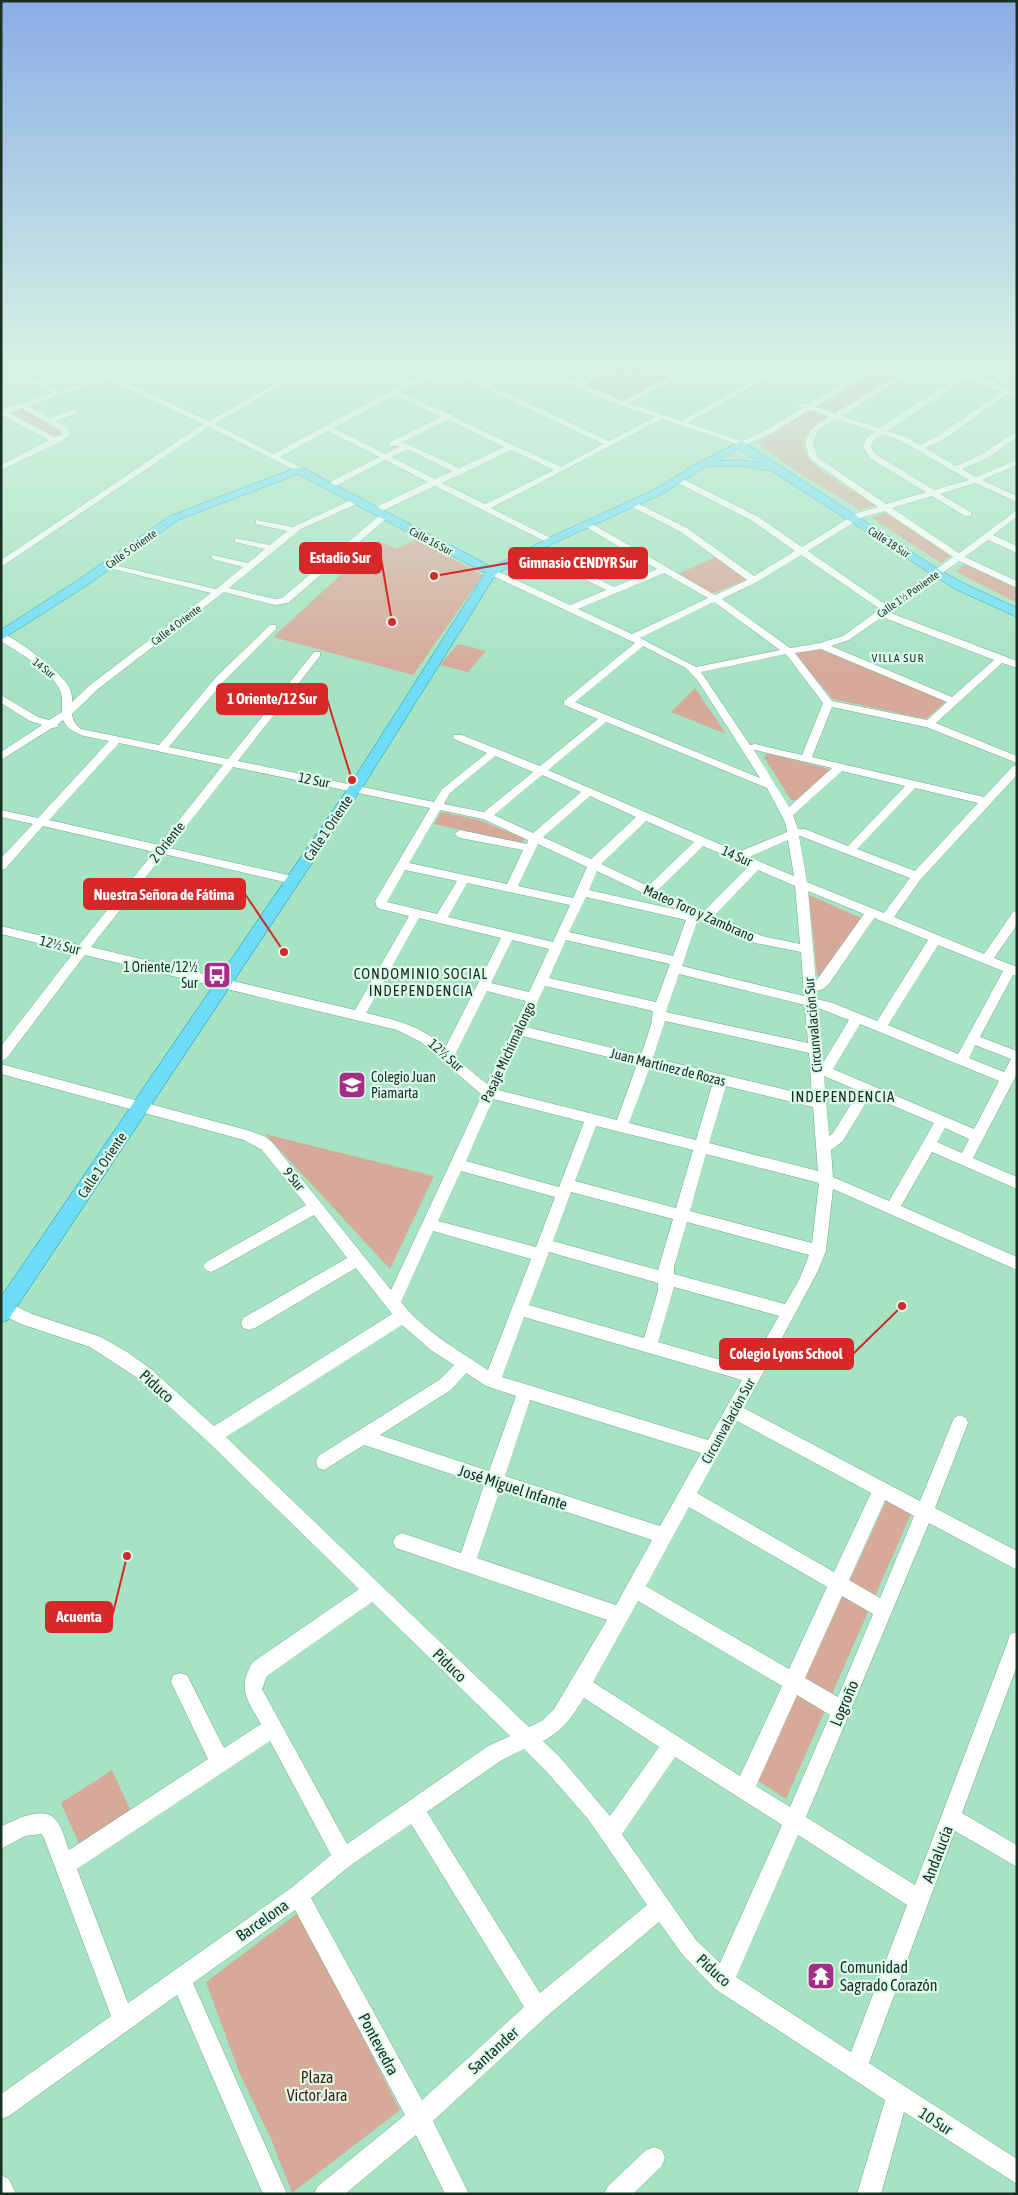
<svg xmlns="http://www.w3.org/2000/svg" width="1018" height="2195" font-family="'Asap Condensed',sans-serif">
  <rect width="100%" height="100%" fill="#a6e3c2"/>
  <path fill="#d6a999" d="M611 367 635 372 646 367H688L623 401 583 385Z
    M883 367H908L835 412 819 407Z
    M23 409 62 432 63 435 58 438 11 414Z
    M811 409 828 416C815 423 793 442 808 458 822 475 856 492 875 505L860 510 792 468 758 443Z
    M886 512 952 555 941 563 872 518Z
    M416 539 483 575 413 675 273 637 378 541 397 549Z
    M716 557 747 579 714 593 708 592 678 574Z
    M966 564 1017 588V603L955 571Z
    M458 644 486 651 468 672 440 665Z
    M820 649 942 700 944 703 926 719 833 699 794 653Z
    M695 688 726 734 671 712Z
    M767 753 833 770 801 801 791 800 764 757Z
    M441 812 479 820 525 839 520 843 434 824Z
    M809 895 861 918 820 977 817 975Z
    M265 1134 434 1176 390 1269Z
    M886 1501 911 1514 786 1799 758 1781Z
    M112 1770 131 1812 80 1846 61 1803Z
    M299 1912 400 2110 292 2193 271 2139 239 2072 206 1982Z"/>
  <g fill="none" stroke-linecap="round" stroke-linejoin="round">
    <defs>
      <path id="minor" d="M1 367 14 368 59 391 100 377 82 367H90L107 374 129 367H138V369L113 377 209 421 304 367H312L215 424 273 454 412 379 450 367H458L456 369 609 441 655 417 607 401 534 367H542L579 383 605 367H612L585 385 623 401 688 367H696L630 403 681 421 778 367H786L688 423 742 441 763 431 803 408 799 407V403L808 404 857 375 834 369V367H843L862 372 871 367H880L815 407 835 413 912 367H920L842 416 879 428 960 376 940 367H949L988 381 1017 367V372L994 384 1017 392V396L1008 394 943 440 925 448 956 466 982 454 1017 431V437L988 458 962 469 976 477 1017 460V465L982 480 1017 496V502L975 483 940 494 971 512V516H965L932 496 892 508 959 553 1017 510V517L993 535 1017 546V553L988 540 965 557 1017 581V588L959 561 888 612 1017 661V668L1002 663 936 723 1017 756V763L926 727 832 707 812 757 984 797 1013 766 1017 765V775L921 879 894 917 984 954 1013 912 1017 911V925L994 958 1017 967V976L1013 975 980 1037 1017 1051V1074L973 1158 1017 1177V1189L932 1152 901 1206 1017 1257V1270L833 1189 826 1251 818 1271 744 1408 920 1501 954 1418 960 1415 966 1418 968 1423 935 1508 1017 1551V1570L929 1523 806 1817 915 1885 1008 1641 1010 1634 1017 1632V1666L962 1813 1017 1845V1867L955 1831 869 2063 1017 2159V2184L904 2112 881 2194H857L885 2100 715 1989 682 1954 659 1922 546 2017 433 2121 469 2194H445L416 2135 345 2194H314L318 2186 405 2115 295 1910 193 1983 287 2194H263L177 1995 9 2116 1 2119V2094L111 2016 44 1838 41 1834 25 1836 1 1849V1827C14 1820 40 1806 54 1818 62 1825 65 1840 69 1850L208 1759 171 1682 173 1675 180 1673 187 1675 224 1748 261 1724C248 1701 236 1688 253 1662L359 1589 207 1441 139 1379 90 1347 21 1324 1 1314V1299L32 1314 101 1337 127 1352 151 1369 214 1426 392 1314 356 1268 255 1328 249 1330 243 1328 241 1323 243 1318 347 1258 314 1215 216 1270 211 1272 206 1270 203 1266 206 1262 306 1205 262 1150 244 1140 1 1074V1064L247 1130 264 1136 272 1142 391 1290 482 1095 421 1042 397 1030 85 955 6 1059 1 1061V1046L74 952 1 934V926L79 945 154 852 43 826 5 869 1 870V858L33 824 1 817V810L38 818 109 741C92 737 71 737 63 720L58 724V727L52 728 1 760V752L42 725 30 721 1 703V695L38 717 49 720 62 712C62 704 63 696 59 688 50 670 18 652 1 641V633C17 638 61 672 69 687 72 692 72 697 72 702L90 685 211 593 105 567V563L216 589 243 567 212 559V555L248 563 265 549 235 542V538L270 545 287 531 256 524V520L293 527 353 499H359V503L301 529 229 588 275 599 282 598 381 514H387V518L288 603 275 605 224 592 98 689 72 714C73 721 75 724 81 729L159 745 216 677 270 625H276V629L224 681 169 747 228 759 314 652H320V656L238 761 434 802 442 789 487 753 454 739 453 737 454 735H462L540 766 598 719 564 705V701L635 643 489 574V570H495L570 605 606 590 531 552V548H537L614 587 657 569 586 527 585 525 589 522 715 595 747 580 681 532 630 506 629 504 633 501 687 528 754 576 795 551 751 520 676 482V478L679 477 757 516 802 547 857 513 878 507 811 460C798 439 811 427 829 417L810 410 769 435 742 446 662 419 491 508 553 539 554 541 550 544 435 486 378 513H372V509L428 482 385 460 332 488H326V484L379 457 328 431 280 457 302 468 303 470 299 472 209 427 1 567V560L203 424 106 379 29 406 50 418 70 410H76V414L56 421 68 428 70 435 59 443 1 470V465L49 440 1 415V410L52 393 1 369ZM450 372 603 444 561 467 453 417V414H448L400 392 418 383ZM966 378 1002 392 937 436 920 445 907 437 887 431ZM394 395 441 417 389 442V446H400L385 454 334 428ZM22 408 61 431 62 434 55 437 9 413ZM836 419 875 432 867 437 863 447 871 459 926 492 886 504 817 457 813 443 819 429ZM448 420 504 447 459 468 403 442ZM882 434 901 441 969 480 934 490 877 455 871 447 874 440ZM407 449 452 471 435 479 392 457ZM511 450 554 470 485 504 442 483ZM884 511 953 557 886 605 808 551 863 517ZM801 555 880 609 843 636 820 643 790 648 722 599 757 582ZM664 573 708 598 632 634 578 609ZM714 602 780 650 696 667 640 638ZM882 617 994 660 952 697 831 646 849 640ZM643 646 686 668 698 681 760 778 575 702ZM821 649 947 702 927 720 832 701 795 653ZM786 654 823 703 802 755 755 744 750 745 701 672ZM606 722 767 788 785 822 787 832 738 852 548 770ZM119 743 223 765 159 845 49 820ZM754 750H755L832 768 789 807ZM495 756 533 772 484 812 444 804 450 793ZM233 767 430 808 375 901 377 908 409 916 355 1010 91 947 164 854 293 884 297 883 299 880 297 877 169 848ZM842 771 905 786 848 846 805 829H798L793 815ZM542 775 581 792 533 833 494 815ZM915 788 978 803 915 871 857 849ZM590 796 636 817 591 859 543 837ZM440 810 483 819 528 840 527 844 460 830 454 834 460 838 523 850 507 884 409 863ZM646 821 694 842 648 886 601 864ZM799 836H800L910 878 884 913 807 882ZM788 840 794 876 749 857ZM538 844 587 867 573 898 518 886ZM703 846 749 866 703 912 658 890ZM405 870 457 881 437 914 387 902ZM758 870 795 886 800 944 762 936 714 916ZM597 871 678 910 589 890ZM467 883 570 905 553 942 448 917ZM808 891 864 914 816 981ZM586 897 686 920 673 956 569 932ZM419 918 501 938 445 1048C423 1026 396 1020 366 1013ZM874 918 928 940 877 1021 833 1003 817 999 816 991 823 989 829 984ZM698 919 755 943 801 952 804 996 682 966ZM512 940 549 949 529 992 491 983ZM566 940 670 964 656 1002 549 978ZM938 945 1003 971 958 1054 888 1025ZM679 974 805 1005 808 1043 666 1012ZM545 986 653 1011 651 1025 641 1055 526 1027ZM487 991 526 1001 487 1084 454 1057ZM818 1008 849 1020 823 1063ZM665 1021 809 1053 812 1096 653 1058ZM860 1024 999 1081 974 1129 833 1069ZM522 1036 637 1064 617 1120 498 1090ZM975 1045 1011 1059 1004 1072 969 1058ZM650 1067 713 1082 696 1140 629 1123ZM824 1076 859 1091 833 1133 829 1136ZM726 1086 813 1107 818 1171 709 1143ZM870 1096 934 1123 889 1201 833 1177 831 1150 843 1141ZM493 1099 584 1122 559 1187 466 1161ZM596 1126 693 1150 676 1208 575 1181ZM945 1128 969 1139 962 1153 937 1142ZM706 1154 819 1183 812 1243 690 1211ZM461 1171 555 1197 536 1247 438 1221ZM571 1192 673 1219 658 1270 553 1241ZM687 1222 809 1255 799 1280 785 1304 674 1274V1267ZM433 1231 531 1259 488 1370C458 1350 424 1331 401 1302ZM549 1252 658 1283V1291L644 1338 529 1305ZM674 1287 779 1316 749 1368 658 1342ZM524 1317 742 1380 708 1440 502 1377ZM402 1325 432 1351 454 1365 439 1380 318 1456 316 1462 318 1468 324 1470 364 1445 484 1485 461 1553 402 1533 396 1536 393 1542 396 1548 607 1620 554 1709 543 1720 529 1727 226 1437ZM466 1373 486 1386 516 1396 489 1471 380 1435 451 1390ZM530 1400 701 1453 660 1526 505 1476ZM737 1421 871 1493 834 1572 697 1493ZM500 1490 652 1540 616 1605 477 1558ZM885 1500 914 1516 880 1598 849 1580ZM689 1507 827 1587 789 1669 646 1586ZM842 1596 873 1614 838 1697 805 1678ZM638 1601 782 1686 740 1776 593 1682ZM372 1602 510 1736 488 1746 347 1844 262 1689 267 1676ZM797 1695 830 1715 790 1807 756 1786ZM584 1698 659 1747 610 1816 559 1756 543 1741C564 1730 571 1718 584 1698ZM270 1741 331 1855 291 1888 128 2003 77 1869ZM524 1749 545 1770 588 1819 647 1905 540 1993 427 1812 502 1760ZM675 1757 782 1825 720 1963 696 1940 622 1834ZM411 1824 524 2007 422 2100 311 1898 351 1865ZM798 1835 907 1905 851 2052 736 1977Z
        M159 367H168L192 378 185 380Z
        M654 2147 662 2150 665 2158 662 2166 633 2194H604L608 2186 646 2150Z
        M1 2175 9 2179 16 2194H1Z"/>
      <path id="major" d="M742 441 941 571 963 583 1017 608V617L955 589 933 575 772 471 742 466H707L662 494 554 543 496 574 362 788 8 1320 1 1322V1297L348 788 485 573 298 474 178 520 86 586 1 640V630L78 580 170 516 295 468H303L492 567 546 539 654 490 696 464ZM740 449V450L760 463 742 460 718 461Z"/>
    </defs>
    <use href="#minor" stroke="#6da889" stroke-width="1"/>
    <use href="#major" stroke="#1092a9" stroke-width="1"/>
    <use href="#minor" fill="#fff" fill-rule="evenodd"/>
    <use href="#major" fill="#6dddf7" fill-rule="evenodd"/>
  </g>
  <linearGradient id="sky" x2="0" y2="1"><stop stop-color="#8aade6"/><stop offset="0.54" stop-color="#d7f2e4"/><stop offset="1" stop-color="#d7f2e4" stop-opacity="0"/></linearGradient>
  <rect width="1018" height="674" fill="url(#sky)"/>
  <defs>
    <symbol id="bus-square" viewBox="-11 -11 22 22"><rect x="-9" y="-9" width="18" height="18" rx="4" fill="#a52d85" stroke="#defceb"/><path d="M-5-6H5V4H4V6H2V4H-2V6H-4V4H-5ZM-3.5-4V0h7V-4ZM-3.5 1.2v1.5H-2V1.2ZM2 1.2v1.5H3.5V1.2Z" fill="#fff"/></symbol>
    <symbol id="school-square" viewBox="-11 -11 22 22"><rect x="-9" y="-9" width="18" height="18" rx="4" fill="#a52d85" stroke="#defceb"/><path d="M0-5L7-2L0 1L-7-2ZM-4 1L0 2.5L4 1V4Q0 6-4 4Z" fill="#fff"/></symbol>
    <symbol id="temple-square" viewBox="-11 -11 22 22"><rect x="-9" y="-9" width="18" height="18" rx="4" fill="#a52d85" stroke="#defceb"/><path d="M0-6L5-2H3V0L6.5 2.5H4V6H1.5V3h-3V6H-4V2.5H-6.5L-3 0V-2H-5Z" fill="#fff"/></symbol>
  </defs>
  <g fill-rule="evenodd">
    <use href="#bus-square" x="201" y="959" width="32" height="32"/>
    <use href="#school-square" x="336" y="1069" width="32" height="32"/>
    <use href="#temple-square" x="805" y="1960" width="32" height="32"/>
  </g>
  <g text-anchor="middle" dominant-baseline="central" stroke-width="4.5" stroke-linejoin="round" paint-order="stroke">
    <g font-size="11" fill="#183024" stroke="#defceb">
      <text transform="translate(431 541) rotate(28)">Calle 16 Sur</text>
      <text transform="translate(889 542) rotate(33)">Calle 18 Sur</text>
      <text transform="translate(131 549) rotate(-35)">Calle 5 Oriente</text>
      <text transform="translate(908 594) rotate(-35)">Calle 1½ Poniente</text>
      <text transform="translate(176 625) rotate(-37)">Calle 4 Oriente</text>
      <text transform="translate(44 668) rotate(38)">14 Sur</text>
    </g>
    <g font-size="12" letter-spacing="1" fill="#183024" stroke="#defceb">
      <text x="898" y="658">VILLA SUR</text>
    </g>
    <g font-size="14" fill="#183024" stroke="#defceb">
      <text transform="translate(314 780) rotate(12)">12 Sur</text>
      <text transform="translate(328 828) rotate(-56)">Calle 1 Oriente</text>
      <text transform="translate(167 842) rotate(-52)">2 Oriente</text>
      <text transform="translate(737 856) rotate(24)">14 Sur</text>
      <text transform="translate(699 913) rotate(24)">Mateo Toro y Zambrano</text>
      <text transform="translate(60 945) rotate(14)">12½ Sur</text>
      <text transform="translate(813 1025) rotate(-95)">Circunvalación Sur</text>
      <text transform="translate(508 1052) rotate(-65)">Pasaje Michimalongo</text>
      <text transform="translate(446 1055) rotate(42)">12½ Sur</text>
      <text transform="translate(668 1067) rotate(14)">Juan Martínez de Rozas</text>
      <text transform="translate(102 1165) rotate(-56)">Calle 1 Oriente</text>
      <text transform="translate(294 1179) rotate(51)">9 Sur</text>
      <text transform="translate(728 1421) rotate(-61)">Circunvalación Sur</text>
    </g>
    <g font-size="14" fill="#183024" stroke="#defceb" text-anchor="end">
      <text x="198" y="967">1 Oriente/12½<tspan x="198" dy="16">Sur</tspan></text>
      <text x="371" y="1077" text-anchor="start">Colegio Juan<tspan x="371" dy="16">Piamarta</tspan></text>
    </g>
    <g font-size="15" letter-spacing="1" fill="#183024" stroke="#defceb">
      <text x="421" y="973">CONDOMINIO SOCIAL<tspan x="421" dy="17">INDEPENDENCIA</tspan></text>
      <text x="843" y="1096">INDEPENDENCIA</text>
    </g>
    <g font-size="16" fill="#183024" stroke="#defceb">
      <text transform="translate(157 1386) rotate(42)">Piduco</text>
      <text transform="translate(513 1487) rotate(18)">José Miguel Infante</text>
      <text transform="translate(450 1665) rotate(44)">Piduco</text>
      <text transform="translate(844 1703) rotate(-67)">Logroño</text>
      <text transform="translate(937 1854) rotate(-69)">Andalucía</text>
      <text transform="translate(262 1920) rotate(-35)">Barcelona</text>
      <text transform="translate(714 1970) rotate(42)">Piduco</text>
      <text transform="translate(379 2044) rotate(62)">Pontevedra</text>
      <text transform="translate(493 2050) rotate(-42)">Santander</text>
      <text transform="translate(936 2121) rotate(33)">10 Sur</text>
    </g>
    <g font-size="16" fill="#183024" stroke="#defceb" text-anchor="start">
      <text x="840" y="1967">Comunidad<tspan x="840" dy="18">Sagrado Corazón</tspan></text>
    </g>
    <g font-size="16" fill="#491c0a" stroke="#defceb">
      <text x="317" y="2077">Plaza<tspan x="317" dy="18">Victor Jara</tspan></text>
    </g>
  </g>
  <path fill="none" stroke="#d62828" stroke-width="2" d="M392 622L381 558M434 576L509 563M352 780L327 699M284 952L245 894M902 1306L853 1354M127 1556L112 1617"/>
  <g fill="#d62828" stroke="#defceb" stroke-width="2">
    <circle cx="392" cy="622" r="5"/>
    <circle cx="434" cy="576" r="5"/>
    <circle cx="352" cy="780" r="5"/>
    <circle cx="284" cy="952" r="5"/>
    <circle cx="902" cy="1306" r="5"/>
    <circle cx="127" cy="1556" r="5"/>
  </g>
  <g fill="#d62828" stroke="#d62828" stroke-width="2">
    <rect x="300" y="543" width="81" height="30" rx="5"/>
    <rect x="509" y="548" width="138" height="30" rx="5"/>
    <rect x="217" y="684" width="110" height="30" rx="5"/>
    <rect x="84" y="879" width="161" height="30" rx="5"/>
    <rect x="720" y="1339" width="133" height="30" rx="5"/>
    <rect x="46" y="1602" width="66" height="30" rx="5"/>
  </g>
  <g font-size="15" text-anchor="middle" font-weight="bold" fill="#fff">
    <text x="340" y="563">Estadio Sur</text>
    <text x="578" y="568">Gimnasio CENDYR Sur</text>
    <text x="272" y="704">1 Oriente/12 Sur</text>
    <text x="164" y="900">Nuestra Señora de Fátima</text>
    <text x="786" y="1359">Colegio Lyons School</text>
    <text x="79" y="1622">Acuenta</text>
  </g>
  <rect width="1018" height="2195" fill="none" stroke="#183024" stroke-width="5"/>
</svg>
